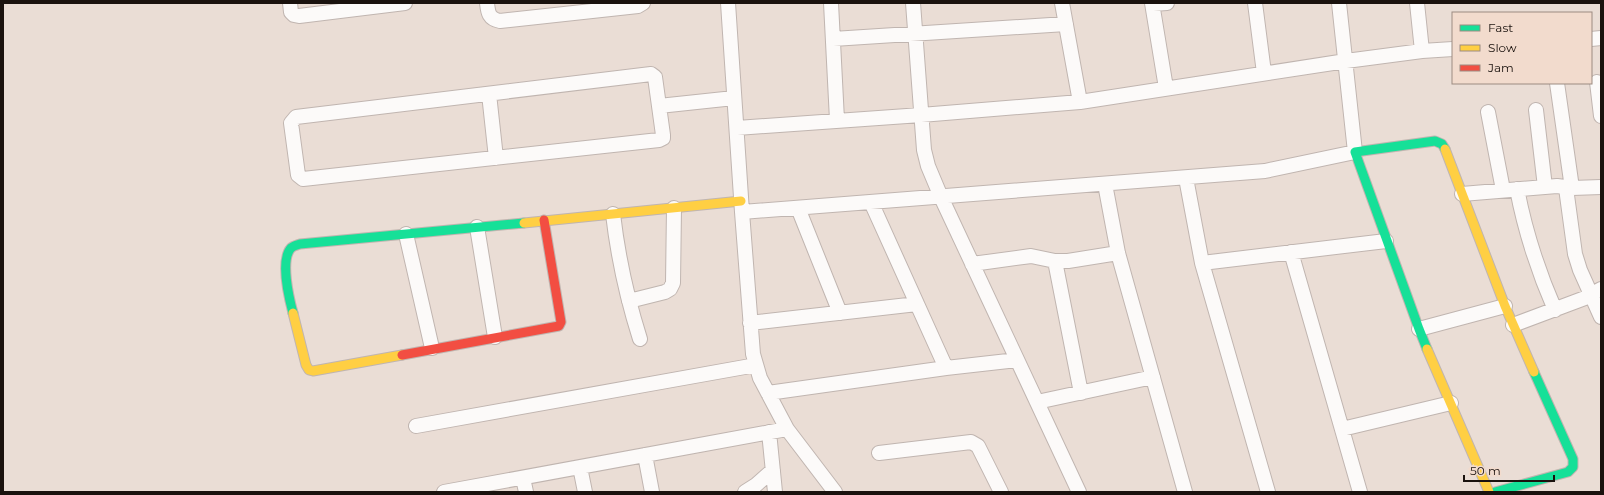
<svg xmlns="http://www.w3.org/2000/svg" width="1604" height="495" font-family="Montserrat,sans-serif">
  <rect width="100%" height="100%" fill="#eaddd5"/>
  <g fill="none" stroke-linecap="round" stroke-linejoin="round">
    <defs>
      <path id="street" d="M290 3 291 12 294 15 299 16 405 3
        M487 3C488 13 489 19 500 21L638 6 643 3
        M728 3 742 212 753 354 760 378 787 429 835 492
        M831 3 837 120
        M913 3 924 150 928 166 941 197 1079 492
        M1062 3 1080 102
        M1152 3 1166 88
        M1255 3 1264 73
        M1417 3 1422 51
        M1153 4 1167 3
        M833 39 1066 24
        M1591 39 1601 38
        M1597 82 1601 116
        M1557 83 1572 188
        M489 94 496 158
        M659 106 655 77 651 74 296 117 291 123 298 175 303 179 659 140 663 138V135L659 106 734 98
        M1536 110 1545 187
        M1488 112 1503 190
        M737 128 921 115 1080 102 1346 61 1422 51 1453 49
        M1186 178 1202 263 1268 492
        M1105 184 1118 253 1185 492
        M1566 188 1575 254 1580 270 1601 317
        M1517 189C1525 231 1538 271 1555 310
        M1462 194 1557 186 1572 188 1601 187
        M871 202 946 368
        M798 208 840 313
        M742 212 1265 171 1355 152 1339 3
        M613 214C618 257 627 298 640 339
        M477 227 495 337
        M406 234 432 348
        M1291 252 1360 492
        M1055 261 1081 393
        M1202 263 1386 241
        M972 264 1031 256 1055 261H1068L1118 253
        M629 301 665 292 670 289 673 283 674 208
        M750 323 917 304
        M1513 325 1585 298 1601 289
        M1419 329 1505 306
        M768 393 946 368 1017 360
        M1037 402 1153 377
        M416 426 756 365
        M1342 429 1451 403
        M769 432 775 492
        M879 453 971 442 978 446 1001 492
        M645 455 652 492
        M580 467 585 492
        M523 478 526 492
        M444 492 787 429
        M745 492 756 485 773 470"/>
      <path id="fast" d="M293 313C289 298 280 260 291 248 293 246 297 245 300 244L524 223
        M1427 349 1419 329 1355 152 1435 141 1442 144 1445 149
        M1495 492 1568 472 1573 467V459L1534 372"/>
      <path id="slow" d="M1445 149 1505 306 1534 372
        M524 223 741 201
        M293 313 306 365 309 370 313 371 402 355
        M1427 349 1489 492"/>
      <path id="jam" d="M402 355 559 326 561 322 544 220"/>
    </defs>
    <use href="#street" stroke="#c0b5b0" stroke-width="16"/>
    <use href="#fast" stroke="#c0b5b0" stroke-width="11"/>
    <use href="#slow" stroke="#c0b5b0" stroke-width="11"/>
    <use href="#jam" stroke="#c0b5b0" stroke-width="11"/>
    <use href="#street" stroke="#fcfaf9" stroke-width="14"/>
    <use href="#fast" stroke="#16e098" stroke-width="9"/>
    <use href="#slow" stroke="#ffcf43" stroke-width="9"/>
    <use href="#jam" stroke="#f24e42" stroke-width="9"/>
  </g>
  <rect width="1604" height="495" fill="none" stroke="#1a120e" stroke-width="8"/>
  <rect x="1452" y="12" width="140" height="72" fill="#f2dbcd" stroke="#9c8b81"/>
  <rect x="1460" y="25" width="20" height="6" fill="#16e098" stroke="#9c8b81"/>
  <text x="1488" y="32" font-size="12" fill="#1a120e">Fast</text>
  <rect x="1460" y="45" width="20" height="6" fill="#ffcf43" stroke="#9c8b81"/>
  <text x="1488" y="52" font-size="12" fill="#1a120e">Slow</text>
  <rect x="1460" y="65" width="20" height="6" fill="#f24e42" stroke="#9c8b81"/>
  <text x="1488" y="72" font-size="12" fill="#1a120e">Jam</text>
  <path d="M1464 475v6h90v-6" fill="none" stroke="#1a120e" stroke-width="2"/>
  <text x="1470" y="475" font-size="12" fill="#1a120e" stroke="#f2dbcd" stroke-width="3" paint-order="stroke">50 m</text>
</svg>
